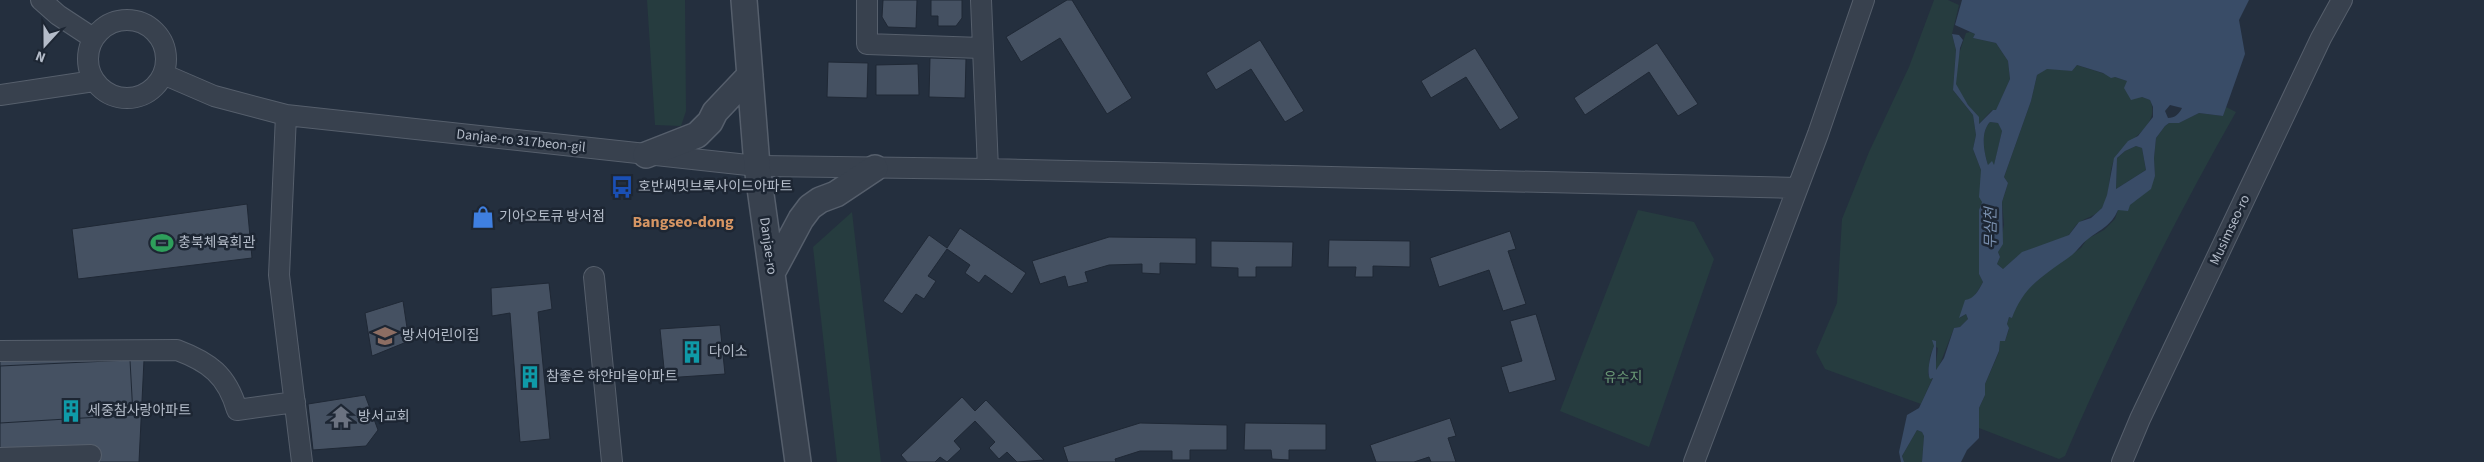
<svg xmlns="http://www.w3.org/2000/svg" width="2484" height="462" font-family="'Source Sans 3','Noto Sans KR',sans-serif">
  <rect width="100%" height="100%" fill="#242f3e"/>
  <path fill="#263c3f" d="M647 0H685L686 111 681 126 655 125Z
    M1934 0H1948L1959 5 1952 34 1956 50 1953 90 1973 115 1976 135 1973 149 1981 170 1982 202 1979 210V274L1983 282C1976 295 1967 305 1960 318L1966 314 1968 319 1960 327 1954 328 1938 369 1935 370 1938 348 1934 346 1930 356 1928 375 1933 377 1921 404 1825 369 1816 352 1837 303 1842 219 1869 152 1909 67Z
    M1970 32 1975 34 1973 38 1996 43 2008 61 2010 79 1996 111 1992 110 1979 124C1975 111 1968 106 1960 95 1949 78 1960 51 1966 33Z
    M2077 65 2127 81V84L2142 97 2150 100C2161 124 2131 138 2118 153 2106 169 2113 192 2102 208 2096 216 2087 217 2080 222 2074 225 2072 233 2067 236 2054 245 2038 246 2024 252 2017 255 2010 264 2003 269L1997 264 2000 257 1998 252 2004 225 2002 202 2008 183 2004 177 2031 101 2037 75 2047 68 2072 71Z
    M2226 107 2236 112C2172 224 2116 338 2065 456L2059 459 1979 428 1977 421 1979 408 1985 395V384L1999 352 2000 341H2005L2009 329 2007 324 2009 317 2012 318 2018 300 2029 288 2054 266 2081 248 2087 239 2104 230 2115 219 2118 210 2138 199 2155 176 2154 158 2156 138 2165 126 2169 123H2179L2199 113 2223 116Z
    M1990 122 1998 123 2002 131 1994 166 1988 165C1984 153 1980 132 1990 122Z
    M2136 146 2142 148 2146 170 2116 189 2117 158 2125 151Z
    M1638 210 1694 222 1714 259 1649 447 1560 411Z
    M852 212 881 462H837L813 247Z
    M1917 430 1922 432 1924 436 1922 462H1904L1902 456Z"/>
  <path fill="#394c67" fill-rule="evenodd" d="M1962 0H2249L2239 20 2245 54 2223 116 2199 113 2179 123H2169L2165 126 2156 138 2154 158 2155 176 2151 189 2130 205 2128 211 2118 210C2111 226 2101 229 2088 239 2082 243 2078 250 2072 255 2045 275 2024 285 2012 318L2009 317 2007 324 2009 328 2005 341H2000L1999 351 1985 384V395L1979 408V438L1967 450 1961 462H1922L1924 436 1922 432 1917 430 1902 456 1904 462H1901L1899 452 1907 415 1919 408 1933 378 1930 379C1926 372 1931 353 1934 346L1932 340 1936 341V370L1944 358 1954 328 1960 327 1968 319 1966 314 1959 318 1965 300C1974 299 1979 290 1983 282L1979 274V210L1982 202 1979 197 1981 170 1973 149 1976 135 1973 115 1953 90 1956 50 1952 34 1959 35 1963 40 1960 48 1956 84 1968 105 1979 117V124L1993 110H1996L2010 79 2008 61 1996 43 1973 38 1975 34 1955 25ZM2077 65 2103 73 2111 78 2115 77 2127 81 2124 88 2131 100 2142 97 2150 100 2153 107V117L2138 136 2128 141 2114 158 2107 195 2102 208 2091 218 2079 222 2069 235 2022 252 2003 269 1997 264 2000 257 1998 252 2003 244 2002 202 2008 183 2004 177 2031 101 2037 75 2047 69 2072 71ZM2170 105 2182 108C2179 114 2175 118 2168 118L2165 111ZM1990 122 1998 123 2002 131 1994 165 1992 161 1988 165C1984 153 1980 132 1990 122ZM2136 146 2142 148 2146 170 2116 189 2117 158 2125 151Z"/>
  <path fill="#455162" stroke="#1f2835" d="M883 0H917L916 28 888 27 882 17Z
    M931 0H962V18L956 26H938V16H931Z
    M1067 0H1072L1132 98 1107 114 1060 38 1021 62 1006 37Z
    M1260 40 1304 111 1285 122 1251 69 1216 90 1206 73Z
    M1657 43 1698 104 1678 116 1649 72 1585 115 1574 98Z
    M1475 48 1519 118 1500 130 1466 77 1431 98 1421 81Z
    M930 58 966 59 965 98 929 97Z
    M828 62 868 63 867 98 827 97Z
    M918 64 919 95H876V65Z
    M247 204 252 258 78 279 72 229Z
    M960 228 1026 273 1012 294 985 275 979 283 965 273 970 265 947 249 928 276 936 281 924 299 916 294 902 314 883 301 929 235 947 248Z
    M1510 231 1516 249 1508 251 1526 304 1503 311 1489 270 1439 287 1430 258Z
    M1109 237 1196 238V264L1160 263V274L1142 273V264L1109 265 1085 272 1088 282 1068 287 1065 276 1040 284 1032 261Z
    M1329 240 1410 241V267L1373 266V277H1355L1356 267H1328Z
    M1211 241 1293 242 1292 267H1256V277H1238V268L1211 267Z
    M549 283 552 309 538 312 550 439 520 442 510 313 492 316 491 288Z
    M403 301 409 341 372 356 365 313Z
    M1536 314 1556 380 1509 393 1501 367 1522 361 1510 321Z
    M720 325 725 374 665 378 660 329Z
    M130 360 133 415 0 423V366Z
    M144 360 139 462H0V361Z
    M365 395 378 430 366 446 313 450 308 404Z
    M962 397 975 411 986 400 1044 460 1017 462 1007 452 999 459 989 448 995 442 975 421 954 441 961 449 947 462 940 457 935 462H907L901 455Z
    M1450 418 1456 436 1448 438 1456 462H1431L1429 457 1414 462H1376L1370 445Z
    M1140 423 1227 425V450H1190V460H1172V451H1140L1115 459 1116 462H1068L1063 447Z
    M1245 423 1326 424V450H1289V460L1272 459 1271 450H1244Z"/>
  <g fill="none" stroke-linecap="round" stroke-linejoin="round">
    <defs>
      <path id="minor" d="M41 0 58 15 93 38
        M867 0V44L981 48
        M981 0 988 169
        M88 59a39 39 0 1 1 78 0a39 39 0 1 1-78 0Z
        M163 74 214 96 286 115 757 166 988 169 1797 188
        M0 95 94 81
        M286 115 279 275 302 462
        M594 277 612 462
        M0 351 177 350C209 362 227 375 237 410L295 402
        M0 458 91 455
        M1694 462 1818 134 1864 0
        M2122 462 2140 419 2321 38 2342 0"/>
      <path id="tertiary" d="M744 0 757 166 798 462
        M646 155 697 135 710 122 715 112 750 75
        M772 273 801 219 810 207 820 200 836 194 875 168"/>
    </defs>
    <use href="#minor" stroke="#565f6c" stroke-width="22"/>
    <use href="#tertiary" stroke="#565f6c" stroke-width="28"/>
    <use href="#minor" stroke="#38414e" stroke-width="20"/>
    <use href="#tertiary" stroke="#38414e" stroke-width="25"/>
  </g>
  <defs>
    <symbol id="bus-bare" viewBox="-9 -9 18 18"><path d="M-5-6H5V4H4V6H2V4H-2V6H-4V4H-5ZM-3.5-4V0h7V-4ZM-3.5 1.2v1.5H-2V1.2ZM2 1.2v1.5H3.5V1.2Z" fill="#1a4fb4" stroke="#1d2633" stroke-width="2.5" paint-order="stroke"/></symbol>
    <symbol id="shop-bare" viewBox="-9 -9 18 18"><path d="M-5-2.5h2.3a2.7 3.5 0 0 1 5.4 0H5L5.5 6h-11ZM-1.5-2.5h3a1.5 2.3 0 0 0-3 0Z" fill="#3f7fe0" stroke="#1d2633" stroke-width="2.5" paint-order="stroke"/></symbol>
    <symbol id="stadium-bare" viewBox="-9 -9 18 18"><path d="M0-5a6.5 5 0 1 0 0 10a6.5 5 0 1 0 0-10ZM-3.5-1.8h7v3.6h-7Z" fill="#2e9e5b" stroke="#1d2633" stroke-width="2.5" paint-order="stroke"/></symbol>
    <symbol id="school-bare" viewBox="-9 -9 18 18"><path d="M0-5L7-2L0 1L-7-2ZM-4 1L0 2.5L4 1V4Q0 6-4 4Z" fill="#8d6e63" stroke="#1d2633" stroke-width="2.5" paint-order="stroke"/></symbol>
    <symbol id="building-bare" viewBox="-9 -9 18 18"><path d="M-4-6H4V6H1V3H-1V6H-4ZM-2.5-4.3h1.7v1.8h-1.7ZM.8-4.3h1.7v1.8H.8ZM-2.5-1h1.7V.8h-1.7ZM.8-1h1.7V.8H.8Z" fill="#0f9aa8" stroke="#1d2633" stroke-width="2.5" paint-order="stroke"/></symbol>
    <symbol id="temple-bare" viewBox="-9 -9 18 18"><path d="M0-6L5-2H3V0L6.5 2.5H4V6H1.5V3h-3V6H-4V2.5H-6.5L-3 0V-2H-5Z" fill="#6b7280" stroke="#1d2633" stroke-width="2.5" paint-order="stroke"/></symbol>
  </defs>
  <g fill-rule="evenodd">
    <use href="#bus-bare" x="606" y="171" width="32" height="32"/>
    <use href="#shop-bare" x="467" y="201" width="32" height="32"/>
    <use href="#stadium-bare" x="146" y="227" width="32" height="32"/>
    <use href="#school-bare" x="369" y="320" width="32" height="32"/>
    <use href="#building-bare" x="676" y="336" width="32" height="32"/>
    <use href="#building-bare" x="514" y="361" width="32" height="32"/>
    <use href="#building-bare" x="55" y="395" width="32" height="32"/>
    <use href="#temple-bare" x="325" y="401" width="32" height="32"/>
  </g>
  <g text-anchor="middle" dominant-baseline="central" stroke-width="5" stroke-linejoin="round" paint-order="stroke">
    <g font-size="14" fill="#b4bcc9" stroke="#1d2633">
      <text transform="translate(521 141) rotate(6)">Danjae-ro 317beon-gil</text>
      <text transform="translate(2230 230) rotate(-65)">Musimseo-ro</text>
      <text transform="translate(768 246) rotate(82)">Danjae-ro</text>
    </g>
    <g font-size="14" fill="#b4bcc9" stroke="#1d2633" text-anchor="start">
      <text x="638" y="187">호반써밋브룩사이드아파트</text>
      <text x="499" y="217">기아오토큐 방서점</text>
      <text x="178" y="243">충북체육회관</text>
      <text x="402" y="336">방서어린이집</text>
      <text x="709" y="352">다이소</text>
      <text x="546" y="377">참좋은 하얀마을아파트</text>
      <text x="88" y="411">세중참사랑아파트</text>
      <text x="358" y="417">방서교회</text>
    </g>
    <g font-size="14" fill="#6b9a76" stroke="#1d2633">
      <text x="1623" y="378">유수지</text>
    </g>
    <g font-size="15" font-style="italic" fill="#7c92b1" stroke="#1d2633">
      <text transform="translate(1991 228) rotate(-89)">무심천</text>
    </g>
    <g font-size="16" font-weight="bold" fill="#d59563" stroke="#1d2633">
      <text x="683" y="222">Bangseo-dong</text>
    </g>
  </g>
  <g transform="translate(45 45) rotate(201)" stroke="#1d2633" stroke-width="4" paint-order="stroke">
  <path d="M0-4L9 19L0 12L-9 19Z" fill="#b4bcc9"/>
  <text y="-8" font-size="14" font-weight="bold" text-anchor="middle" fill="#b4bcc9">N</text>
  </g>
</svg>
